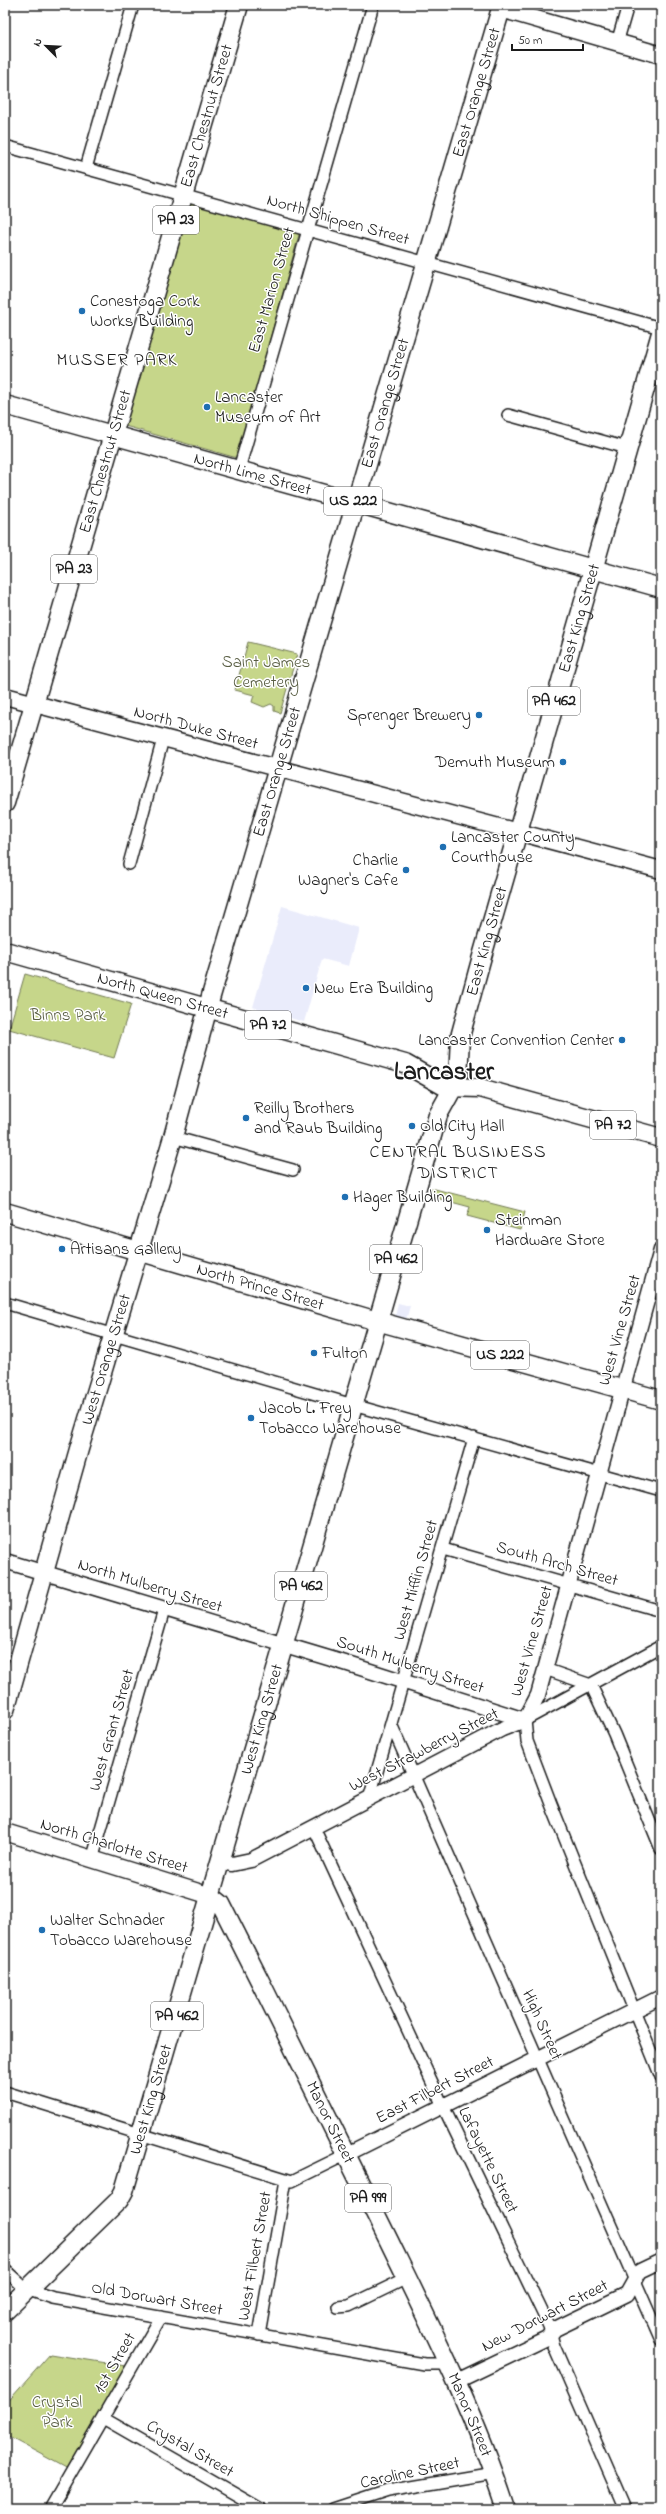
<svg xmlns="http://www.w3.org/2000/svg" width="666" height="2514" font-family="'Indie Flower',sans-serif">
  <rect width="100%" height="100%" fill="#fff"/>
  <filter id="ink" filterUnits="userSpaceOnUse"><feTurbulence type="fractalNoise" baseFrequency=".025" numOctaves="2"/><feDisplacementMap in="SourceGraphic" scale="8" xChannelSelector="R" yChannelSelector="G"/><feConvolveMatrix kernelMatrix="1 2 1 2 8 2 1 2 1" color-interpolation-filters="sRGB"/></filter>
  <g filter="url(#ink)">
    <path fill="#eaecfb" d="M282 906 359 928 349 966 322 959 304 1022 253 1007Z
      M398 1303 410 1306 406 1320 395 1317Z"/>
    <path fill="#c6d68a" stroke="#717953" d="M190 201 300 231 237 458 125 426Z
      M248 642 297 654 280 713 274 711V706L271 704 264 707 252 702 254 695 235 690Z
      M25 974 131 1004 114 1058 9 1029Z
      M431 1188 525 1212 520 1230 467 1216 470 1207 429 1196Z
      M50 2354 132 2367 72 2471 5 2435V2405Z"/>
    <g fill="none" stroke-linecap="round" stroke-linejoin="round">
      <defs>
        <path id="minor" d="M617 43 628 5
          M5 146 661 328
          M86 168 133 5
          M508 415 627 448
          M239 469 373 5
          M129 864 163 739
          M173 1137 293 1170
          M5 1303 353 1405 661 1491
          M443 1549 661 1611
          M661 1646 525 1720 527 1741 551 1804 661 2077
          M545 1669 591 1685 614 1734 661 1849
          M391 1724 661 2340
          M369 1799 474 1438
          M314 1828 443 2106 549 2326 554 2346 625 2509
          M92 1860 164 1610
          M5 2092 292 2181 347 2154
          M5 2270 26 2289 53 2298 424 2364H448
          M338 2307 349 2306 407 2278
          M259 2335 286 2180
          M103 2418 261 2509
          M50 2509 161 2317
          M333 2509 388 2491 494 2473"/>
        <path id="tertiary" d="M5 1561 345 1663 525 1720
          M525 1720 538 1695 661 1250
          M221 1862 232 1864 251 1860 502 1729 525 1720
          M347 2154 661 1997
          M457 2381 547 2338 555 2329 627 2294 640 2271 661 2261"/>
        <path id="secondary" d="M501 9 661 55
          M5 696 661 870
          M5 1832 211 1896"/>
        <g id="primary">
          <path id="s1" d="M5 803 239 5"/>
          <path id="s2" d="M5 951 405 1064 446 1087 480 1088 661 1138"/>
          <path id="s3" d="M5 1710 79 1449 173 1137 211 996 502 5"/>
          <path id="s4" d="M211 1896 221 1904C278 2016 334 2129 389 2241 432 2329 476 2416 506 2509"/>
          <path id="s5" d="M5 2311 119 2200 124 2191 438 1115 458 1079 460 1037 481 960 661 333"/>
        </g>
        <g id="trunk">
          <path id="s6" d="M5 405 661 588"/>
          <path id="s7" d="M5 1212 377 1321 661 1400"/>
        </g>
      </defs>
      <use href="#minor" stroke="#1c1c1c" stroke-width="14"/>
      <use href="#tertiary" stroke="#1c1c1c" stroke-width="17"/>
      <use href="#secondary" stroke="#1c1c1c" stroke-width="19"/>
      <use href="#primary" stroke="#1c1c1c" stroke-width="21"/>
      <use href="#trunk" stroke="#1c1c1c" stroke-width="21"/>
      <use href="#minor" stroke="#fff" stroke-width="11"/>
      <use href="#tertiary" stroke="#fff" stroke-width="14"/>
      <use href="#secondary" stroke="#fff" stroke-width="16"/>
      <use href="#primary" stroke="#fff" stroke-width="18"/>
      <use href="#trunk" stroke="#fff" stroke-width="18"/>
    </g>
  </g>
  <g fill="#1f6fb2" stroke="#fff" stroke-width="1.5">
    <circle cx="82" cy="311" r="4"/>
    <circle cx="207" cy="407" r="4"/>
    <circle cx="479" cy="715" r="4"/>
    <circle cx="563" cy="762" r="4"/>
    <circle cx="443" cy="847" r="4"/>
    <circle cx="406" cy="870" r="4"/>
    <circle cx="306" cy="988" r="4"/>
    <circle cx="622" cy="1040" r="4"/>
    <circle cx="246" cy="1118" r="4"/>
    <circle cx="412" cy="1126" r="4"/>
    <circle cx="345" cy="1197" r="4"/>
    <circle cx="487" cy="1230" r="4"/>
    <circle cx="62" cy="1249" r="4"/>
    <circle cx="314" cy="1353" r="4"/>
    <circle cx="251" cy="1418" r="4"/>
    <circle cx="42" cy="1930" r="4"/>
  </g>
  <g text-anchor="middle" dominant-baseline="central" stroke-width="3" stroke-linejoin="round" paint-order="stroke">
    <g fill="#fff" stroke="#606060" stroke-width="1">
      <rect x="153" y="206" width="46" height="28" rx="3"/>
      <rect x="324" y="487" width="58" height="28" rx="3"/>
      <rect x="51" y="555" width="46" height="28" rx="3"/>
      <rect x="528" y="687" width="52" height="28" rx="3"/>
      <rect x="245" y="1011" width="46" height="28" rx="3"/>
      <rect x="590" y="1111" width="46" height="28" rx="3"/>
      <rect x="370" y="1245" width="52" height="28" rx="3"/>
      <rect x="471" y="1341" width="58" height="28" rx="3"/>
      <rect x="275" y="1572" width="52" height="28" rx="3"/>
      <rect x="151" y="2002" width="52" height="28" rx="3"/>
      <rect x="345" y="2184" width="46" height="28" rx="3"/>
    </g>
    <g font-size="16" font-weight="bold" fill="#1c1c1c">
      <text x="176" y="220">PA 23</text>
      <text x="353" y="501">US 222</text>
      <text x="74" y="569">PA 23</text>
      <text x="554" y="701">PA 462</text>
      <text x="268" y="1025">PA 72</text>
      <text x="613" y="1125">PA 72</text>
      <text x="396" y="1259">PA 462</text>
      <text x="500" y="1355">US 222</text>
      <text x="301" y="1586">PA 462</text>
      <text x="177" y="2016">PA 462</text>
      <text x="368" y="2198">PA 999</text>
    </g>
    <g font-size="17" fill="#1c1c1c" stroke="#fff">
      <text stroke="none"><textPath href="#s3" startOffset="1685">East Orange Street</textPath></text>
      <text stroke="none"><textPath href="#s1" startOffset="716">East Chestnut Street</textPath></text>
      <text transform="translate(338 220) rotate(16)">North Shippen Street</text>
      <text transform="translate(272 290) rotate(-74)">East Marion Street</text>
      <text stroke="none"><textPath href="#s3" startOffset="1361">East Orange Street</textPath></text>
      <text stroke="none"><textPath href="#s1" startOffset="356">East Chestnut Street</textPath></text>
      <text stroke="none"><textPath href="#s6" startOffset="257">North Lime Street</textPath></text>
      <text stroke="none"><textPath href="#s5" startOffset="1809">East King Street</textPath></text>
      <text transform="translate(196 728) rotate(15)">North Duke Street</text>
      <text stroke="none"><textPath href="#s3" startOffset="977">East Orange Street</textPath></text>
      <text stroke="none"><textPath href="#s5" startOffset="1473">East King Street</textPath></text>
      <text stroke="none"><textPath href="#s2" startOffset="164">North Queen Street</textPath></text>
      <text stroke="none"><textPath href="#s7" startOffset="266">North Prince Street</textPath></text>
      <text transform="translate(620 1330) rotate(-74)">West Vine Street</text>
      <text stroke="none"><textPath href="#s3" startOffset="365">West Orange Street</textPath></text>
      <text transform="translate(557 1564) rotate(16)">South Arch Street</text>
      <text transform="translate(416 1580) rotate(-74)">West Mifflin Street</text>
      <text transform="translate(150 1586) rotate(17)">North Mulberry Street</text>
      <text transform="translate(532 1641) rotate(-74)">West Vine Street</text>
      <text transform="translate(410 1665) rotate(18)">South Mulberry Street</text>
      <text stroke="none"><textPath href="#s5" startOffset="661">West King Street</textPath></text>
      <text transform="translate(112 1730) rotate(-74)">West Grant Street</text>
      <text transform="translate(424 1750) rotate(-27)">West Strawberry Street</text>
      <text transform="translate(114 1846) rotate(17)">North Charlotte Street</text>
      <text transform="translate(542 2025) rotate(66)">High Street</text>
      <text transform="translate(435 2090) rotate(-27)">East Filbert Street</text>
      <text stroke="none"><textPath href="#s5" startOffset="265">West King Street</textPath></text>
      <text stroke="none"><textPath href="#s4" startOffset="257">Manor Street</textPath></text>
      <text transform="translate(488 2160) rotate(64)">Lafayette Street</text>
      <text transform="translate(255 2256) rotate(-80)">West Filbert Street</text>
      <text transform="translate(157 2299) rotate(10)">Old Dorwart Street</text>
      <text transform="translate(545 2316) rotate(-27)">New Dorwart Street</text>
      <text transform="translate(115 2363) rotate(-60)">1st Street</text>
      <text stroke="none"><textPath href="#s4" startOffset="581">Manor Street</textPath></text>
      <text transform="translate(190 2449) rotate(30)">Crystal Street</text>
      <text transform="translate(410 2473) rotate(-12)">Caroline Street</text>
    </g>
    <g font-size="17" fill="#1c1c1c" stroke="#fff" text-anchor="start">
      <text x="90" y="301">Conestoga Cork<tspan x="90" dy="20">Works Building</tspan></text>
      <text x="215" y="397">Lancaster<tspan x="215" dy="20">Museum of Art</tspan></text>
      <text x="471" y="715" text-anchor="end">Sprenger Brewery</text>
      <text x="555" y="762" text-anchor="end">Demuth Museum</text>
      <text x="451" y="837">Lancaster County<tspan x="451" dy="20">Courthouse</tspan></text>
      <text x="398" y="860" text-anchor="end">Charlie<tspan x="398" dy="20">Wagner's Cafe</tspan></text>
      <text x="314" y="988">New Era Building</text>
      <text x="614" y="1040" text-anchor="end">Lancaster Convention Center</text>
      <text x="254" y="1108">Reilly Brothers<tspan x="254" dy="20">and Raub Building</tspan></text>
      <text x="420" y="1126">Old City Hall</text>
      <text x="353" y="1197">Hager Building</text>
      <text x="495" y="1220">Steinman<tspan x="495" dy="20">Hardware Store</tspan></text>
      <text x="70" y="1249">Artisans Gallery</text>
      <text x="322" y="1353">Fulton</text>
      <text x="259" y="1408">Jacob L. Frey<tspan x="259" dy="20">Tobacco Warehouse</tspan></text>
      <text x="50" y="1920">Walter Schnader<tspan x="50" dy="20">Tobacco Warehouse</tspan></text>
    </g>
    <g font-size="17" fill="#585d42" stroke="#fff">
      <text x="266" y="662">Saint James<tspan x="266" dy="20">Cemetery</tspan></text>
      <text x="68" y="1015">Binns Park</text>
      <text x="57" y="2402">Crystal<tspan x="57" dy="20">Park</tspan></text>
    </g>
    <g font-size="18" letter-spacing="1" fill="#1c1c1c" stroke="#fff">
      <text x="117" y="361">MUSSER PARK</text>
      <text x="458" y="1153">CENTRAL BUSINESS<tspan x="458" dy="21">DISTRICT</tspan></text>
    </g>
    <g font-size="25" font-weight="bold" fill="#1c1c1c" stroke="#fff">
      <text x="444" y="1073">Lancaster</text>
    </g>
  </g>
  <rect width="666" height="2514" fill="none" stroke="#fff" stroke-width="20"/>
  <rect x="10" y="10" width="646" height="2494" fill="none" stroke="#1c1c1c" stroke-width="1.5" filter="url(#ink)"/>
  <g transform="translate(46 46) rotate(294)" stroke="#ffffff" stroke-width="3" paint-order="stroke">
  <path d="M0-3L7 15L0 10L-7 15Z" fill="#1c1c1c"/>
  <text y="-6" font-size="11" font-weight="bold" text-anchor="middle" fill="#1c1c1c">N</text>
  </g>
  <path d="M512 44v6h71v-6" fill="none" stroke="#1c1c1c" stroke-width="2"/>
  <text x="518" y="44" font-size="12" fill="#1c1c1c" stroke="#ffffff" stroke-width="3" paint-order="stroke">50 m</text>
</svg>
